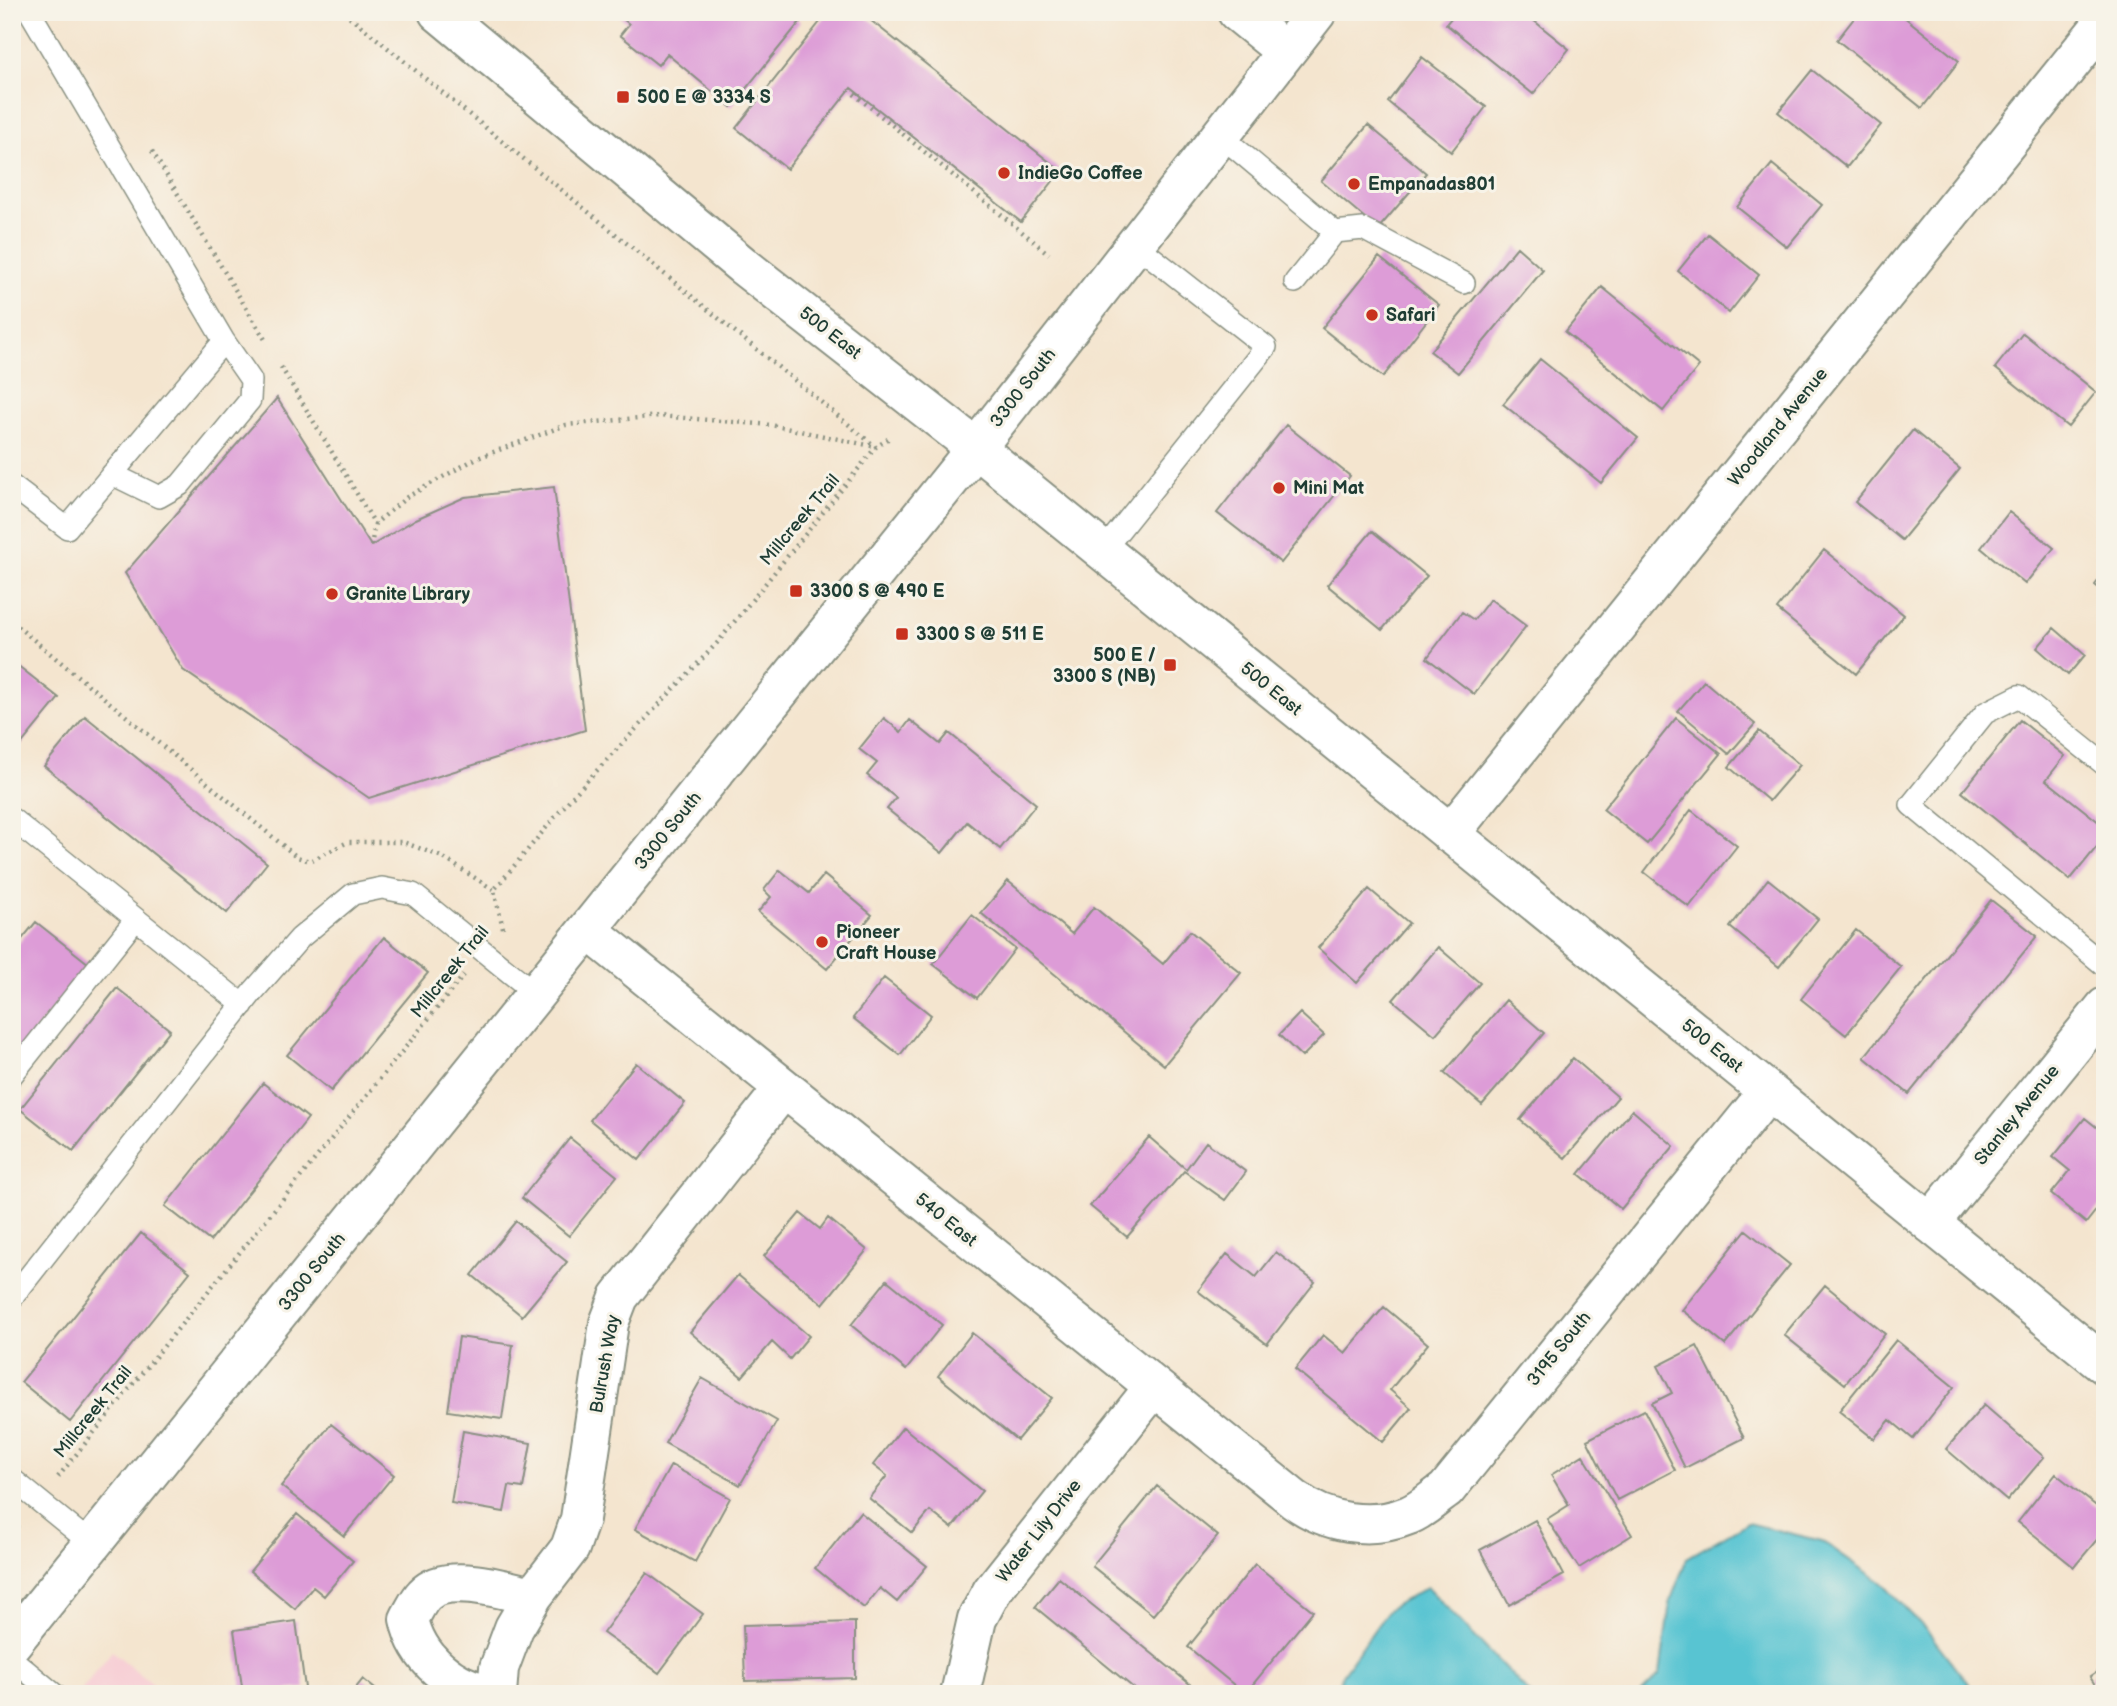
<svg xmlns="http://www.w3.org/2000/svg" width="2117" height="1706" font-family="'Balsamiq Sans',sans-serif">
  <rect width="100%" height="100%" fill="#f7f3e8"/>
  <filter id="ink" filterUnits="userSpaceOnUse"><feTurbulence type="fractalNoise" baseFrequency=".0143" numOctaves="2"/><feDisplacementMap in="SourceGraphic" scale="14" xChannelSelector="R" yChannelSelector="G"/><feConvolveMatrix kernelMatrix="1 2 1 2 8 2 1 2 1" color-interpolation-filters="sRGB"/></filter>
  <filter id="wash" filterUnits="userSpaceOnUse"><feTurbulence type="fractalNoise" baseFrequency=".00686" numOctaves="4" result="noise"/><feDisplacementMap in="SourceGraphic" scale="28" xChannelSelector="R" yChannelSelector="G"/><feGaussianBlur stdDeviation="1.57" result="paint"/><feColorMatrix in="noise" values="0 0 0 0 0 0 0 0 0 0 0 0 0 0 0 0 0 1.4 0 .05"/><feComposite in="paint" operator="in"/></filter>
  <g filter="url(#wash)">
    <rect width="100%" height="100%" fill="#f4e5cf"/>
    <path fill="#f7cfd5" d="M112 1651 165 1694H78Z"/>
    <path fill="#58c4d2" stroke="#3c8083" stroke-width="2" d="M1747 1523 1822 1541 1881 1582 1929 1633 1976 1694H1640L1660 1674 1670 1602 1687 1558Z
      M1427 1587 1530 1694H1336L1342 1675 1389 1609Z"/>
    <g id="blocks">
      <path fill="#dd9cd7" d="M615 12H789L800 22 731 107 667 54 658 65 620 35 629 24Z
        M828 12H860L1061 171 1021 222 851 88 787 169 736 128Z
        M1456 12H1523L1569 49 1533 94 1446 24Z
        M1690 12H1706L1700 20Z
        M1859 12H1898L1959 61 1922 108 1837 40Z
        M1422 57 1486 107 1451 152 1388 102Z
        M1812 70 1881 125 1847 167 1778 112Z
        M1368 125 1426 173 1378 229 1321 181Z
        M1772 164 1822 205 1787 247 1737 207Z
        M1708 234 1759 275 1729 313 1678 271Z
        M1517 247 1543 270 1458 373 1430 351Z
        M1379 257 1439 305 1383 377 1322 328Z
        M1602 287 1699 366 1663 411 1565 332Z
        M2023 333 2096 392 2068 427 1995 368Z
        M1540 359 1638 438 1601 483 1503 404Z
        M277 398 371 546 416 519 465 497 554 487 585 730 369 798 183 670 125 573Z
        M1286 425 1350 476 1281 563 1217 513Z
        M1913 430 1960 469 1902 540 1855 502Z
        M2009 512 2054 548 2025 584 1981 548Z
        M1372 531 1427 576 1382 630 1327 585Z
        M1824 550 1904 615 1856 674 1777 609Z
        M2105 572V593L2095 585Z
        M1490 599 1526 626 1474 694 1427 658 1462 612 1474 620Z
        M2054 628 2085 655 2068 675 2037 648Z
        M12 661 59 698 19 747 12 742Z
        M1704 681 1755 724 1729 754 1678 711Z
        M85 716 267 863 227 913 44 766Z
        M884 718 901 732 910 720 940 744 949 733 1036 804 1000 849 967 822 942 853 887 809 896 798 867 775 877 763 859 749Z
        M1676 718 1721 754 1647 844 1603 809Z
        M2020 720 2065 756 2046 780 2105 827V837L2070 880 1962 792Z
        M1759 731 1800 765 1769 801 1729 767Z
        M1691 810 1737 846 1689 907 1644 872Z
        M780 870 809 893 824 875 872 915 827 969 758 912 771 897 764 890Z
        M1768 879 1818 919 1779 967 1730 927Z
        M1008 881 1072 934 1094 907 1163 964 1190 931 1241 973 1164 1065 981 913Z
        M1369 889 1409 923 1357 983 1318 948Z
        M1991 900 2037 936 1909 1094 1864 1057Z
        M972 915 1015 949 977 998 933 964Z
        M36 922 89 964 12 1060V951Z
        M1856 930 1901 967 1846 1035 1801 999Z
        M384 937 428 973 331 1091 287 1055Z
        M1438 947 1480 983 1435 1035 1393 1000Z
        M884 978 931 1015 900 1055 853 1018Z
        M117 988 170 1030 73 1151 20 1109Z
        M1506 1000 1544 1033 1482 1105 1444 1073Z
        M1300 1013 1324 1035 1302 1057 1279 1035Z
        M1573 1058 1618 1097 1565 1158 1520 1120Z
        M636 1063 685 1103 639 1160 590 1120Z
        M263 1083 308 1118 210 1241 165 1206Z
        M1632 1110 1674 1146 1621 1209 1579 1174Z
        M2085 1118 2105 1134V1199L2086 1223 2051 1194 2070 1171 2053 1157Z
        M1149 1137 1186 1169 1206 1142 1246 1172 1225 1200 1184 1171 1127 1237 1090 1206Z
        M570 1138 617 1176 569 1236 522 1198Z
        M800 1213 820 1229 828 1218 867 1250 823 1304 764 1256Z
        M516 1221 567 1262 522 1316 472 1275Z
        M1746 1230 1790 1265 1725 1345 1682 1310Z
        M141 1233 190 1272 70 1422 21 1382Z
        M1276 1252 1315 1282 1267 1344 1198 1291 1227 1254 1256 1277Z
        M738 1275 809 1336 790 1359 772 1342 742 1377 690 1332Z
        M887 1280 942 1325 906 1370 851 1325Z
        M1825 1285 1885 1334 1845 1384 1784 1335Z
        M1384 1307 1428 1344 1390 1390 1411 1408 1383 1442 1295 1369 1323 1335 1345 1353Z
        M972 1333 1052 1398 1017 1440 938 1376Z
        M459 1337 513 1345 502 1419 448 1411Z
        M1896 1340 1954 1387 1913 1439 1890 1420 1874 1439 1839 1411Z
        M1697 1346 1744 1438 1685 1468 1652 1403 1672 1393 1658 1366Z
        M702 1378 777 1421 740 1485 665 1443Z
        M1984 1405 2044 1457 2007 1501 1946 1449Z
        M1644 1410 1675 1470 1617 1500 1587 1440Z
        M331 1424 394 1475 344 1536 281 1486Z
        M903 1427 982 1491 952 1528 930 1511 912 1533 869 1498 887 1476 873 1465Z
        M463 1431 531 1443 523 1488 509 1486 504 1512 451 1503Z
        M1583 1455 1632 1535 1579 1568 1547 1519 1569 1505 1551 1475Z
        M671 1465 730 1498 695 1562 635 1529Z
        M2056 1474 2105 1513V1530L2074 1567 2018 1522Z
        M1157 1486 1218 1536 1153 1615 1092 1566Z
        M860 1512 927 1566 897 1602 880 1588 864 1608 815 1568Z
        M297 1514 353 1561 324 1596 313 1587 295 1609 250 1571Z
        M1535 1520 1564 1575 1509 1605 1480 1550Z
        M1255 1564 1313 1611 1245 1694 1188 1647Z
        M647 1573 703 1614 659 1673 603 1633Z
        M1059 1578 1202 1694H1141L1035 1607Z
        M296 1621 305 1688 243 1694 234 1630Z
        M855 1622V1678L745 1681 743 1625Z
        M2105 1667V1694H2101L2090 1677Z
        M363 1679 381 1694H351Z"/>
    </g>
  </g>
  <g filter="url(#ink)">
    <use href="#blocks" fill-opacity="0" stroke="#8a9182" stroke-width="2"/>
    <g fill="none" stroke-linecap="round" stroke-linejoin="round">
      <defs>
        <path id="service" d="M1220 135 1335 232 1363 229 1464 283
          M1295 282 1335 232
          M112 474 159 497 180 485 250 400 251 380 224 341
          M12 486 67 528 224 341 30 12
          M1103 551 1266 347 1135 244
          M2105 765 2019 696 1985 713 1911 805 2105 966
          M12 819 243 1005
          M12 1075 136 919
          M12 1298 251 994 300 938 353 894 382 888 413 894 535 993
          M12 1479 93 1545
          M12 1659 54 1694"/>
        <path id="minor" d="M1237 12 1285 51
          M1450 834 2105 21
          M588 930 1294 1499C1326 1523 1370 1531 1409 1515 1422 1510 1434 1498 1446 1490L1768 1092
          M1930 1223 2105 1007
          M492 1694C452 1688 417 1658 409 1619 414 1611 418 1601 424 1595 446 1571 505 1590 533 1596
          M497 1694 499 1668 514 1628 533 1596 570 1548 580 1519 609 1323 619 1297 783 1089
          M960 1694 977 1619 992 1591 1154 1387"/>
        <path id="tertiary" d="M438 12 742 265 976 448 2105 1365"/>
        <path id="primary" d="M12 1643 976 448 1317 12"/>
      </defs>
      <use href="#service" stroke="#8a9182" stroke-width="24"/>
      <use href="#minor" stroke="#8a9182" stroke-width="42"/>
      <use href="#tertiary" stroke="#8a9182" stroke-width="42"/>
      <use href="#primary" stroke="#8a9182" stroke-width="42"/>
      <path stroke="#8a9182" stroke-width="4.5" stroke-dasharray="2 5" stroke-linecap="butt" d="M344 12 876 447
        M854 94 1049 254
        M152 151 266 341
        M281 367 375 524
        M371 546 375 524 407 497 475 459 566 425 659 416 771 425 872 446
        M12 622 297 857 310 861 348 842H403L442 857 494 890
        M503 928 494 890 571 798 718 642 876 447 891 437
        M58 1477 464 975
        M12 1532 19 1524"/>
      <use href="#service" stroke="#fff" stroke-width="21"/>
      <use href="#minor" stroke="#fff" stroke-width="38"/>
      <use href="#tertiary" stroke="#fff" stroke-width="38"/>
      <use href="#primary" stroke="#fff" stroke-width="38"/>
    </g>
  </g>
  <g fill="#c8321e" stroke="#f7f3e8" stroke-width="2.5">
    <rect x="616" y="90" width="14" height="14" rx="3.5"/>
    <circle cx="1004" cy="173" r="7"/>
    <circle cx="1354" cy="184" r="7"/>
    <circle cx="1372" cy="315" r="7"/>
    <circle cx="1279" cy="488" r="7"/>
    <rect x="789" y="584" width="14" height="14" rx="3.5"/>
    <circle cx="332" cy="594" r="7"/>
    <rect x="895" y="627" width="14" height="14" rx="3.5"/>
    <rect x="1163" y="658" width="14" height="14" rx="3.5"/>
    <circle cx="822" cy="942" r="7"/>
  </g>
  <g text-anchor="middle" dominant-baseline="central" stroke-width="6" stroke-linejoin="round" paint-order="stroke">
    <g font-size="18" font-weight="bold" fill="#1f3d34" stroke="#f7f3e8" text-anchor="start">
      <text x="637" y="97">500 E @ 3334 S</text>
      <text x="1018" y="173">IndieGo Coffee</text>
      <text x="1368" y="184">Empanadas801</text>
      <text x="1386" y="315">Safari</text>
      <text x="1293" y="488">Mini Mat</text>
      <text x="810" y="591">3300 S @ 490 E</text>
      <text x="346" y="594">Granite Library</text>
      <text x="916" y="634">3300 S @ 511 E</text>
      <text x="1156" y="655" text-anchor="end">500 E /<tspan x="1156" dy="21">3300 S (NB)</tspan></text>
      <text x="836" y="932">Pioneer<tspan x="836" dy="21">Craft House</tspan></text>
    </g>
    <g font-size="18" fill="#1f3d34" stroke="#f7f3e8">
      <text transform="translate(830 333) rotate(38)">500 East</text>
      <text transform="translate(1023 388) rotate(-52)">3300 South</text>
      <text transform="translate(1778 427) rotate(-51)">Woodland Avenue</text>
      <text transform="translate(800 520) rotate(-50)">Millcreek Trail</text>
      <text transform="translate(1271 689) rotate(39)">500 East</text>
      <text transform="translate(668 831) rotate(-51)">3300 South</text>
      <text transform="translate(450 972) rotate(-51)">Millcreek Trail</text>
      <text transform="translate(1712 1046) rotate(39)">500 East</text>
      <text transform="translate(2017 1115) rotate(-51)">Stanley Avenue</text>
      <text transform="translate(946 1220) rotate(39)">540 East</text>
      <text transform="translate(312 1272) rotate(-51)">3300 South</text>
      <text transform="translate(1559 1349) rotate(-51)">3195 South</text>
      <text transform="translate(605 1364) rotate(-80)">Bulrush Way</text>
      <text transform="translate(93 1412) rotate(-51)">Millcreek Trail</text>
      <text transform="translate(1039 1531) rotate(-52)">Water Lily Drive</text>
    </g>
  </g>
  <rect width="2117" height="1706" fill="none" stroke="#f7f3e8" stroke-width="42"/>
</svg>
